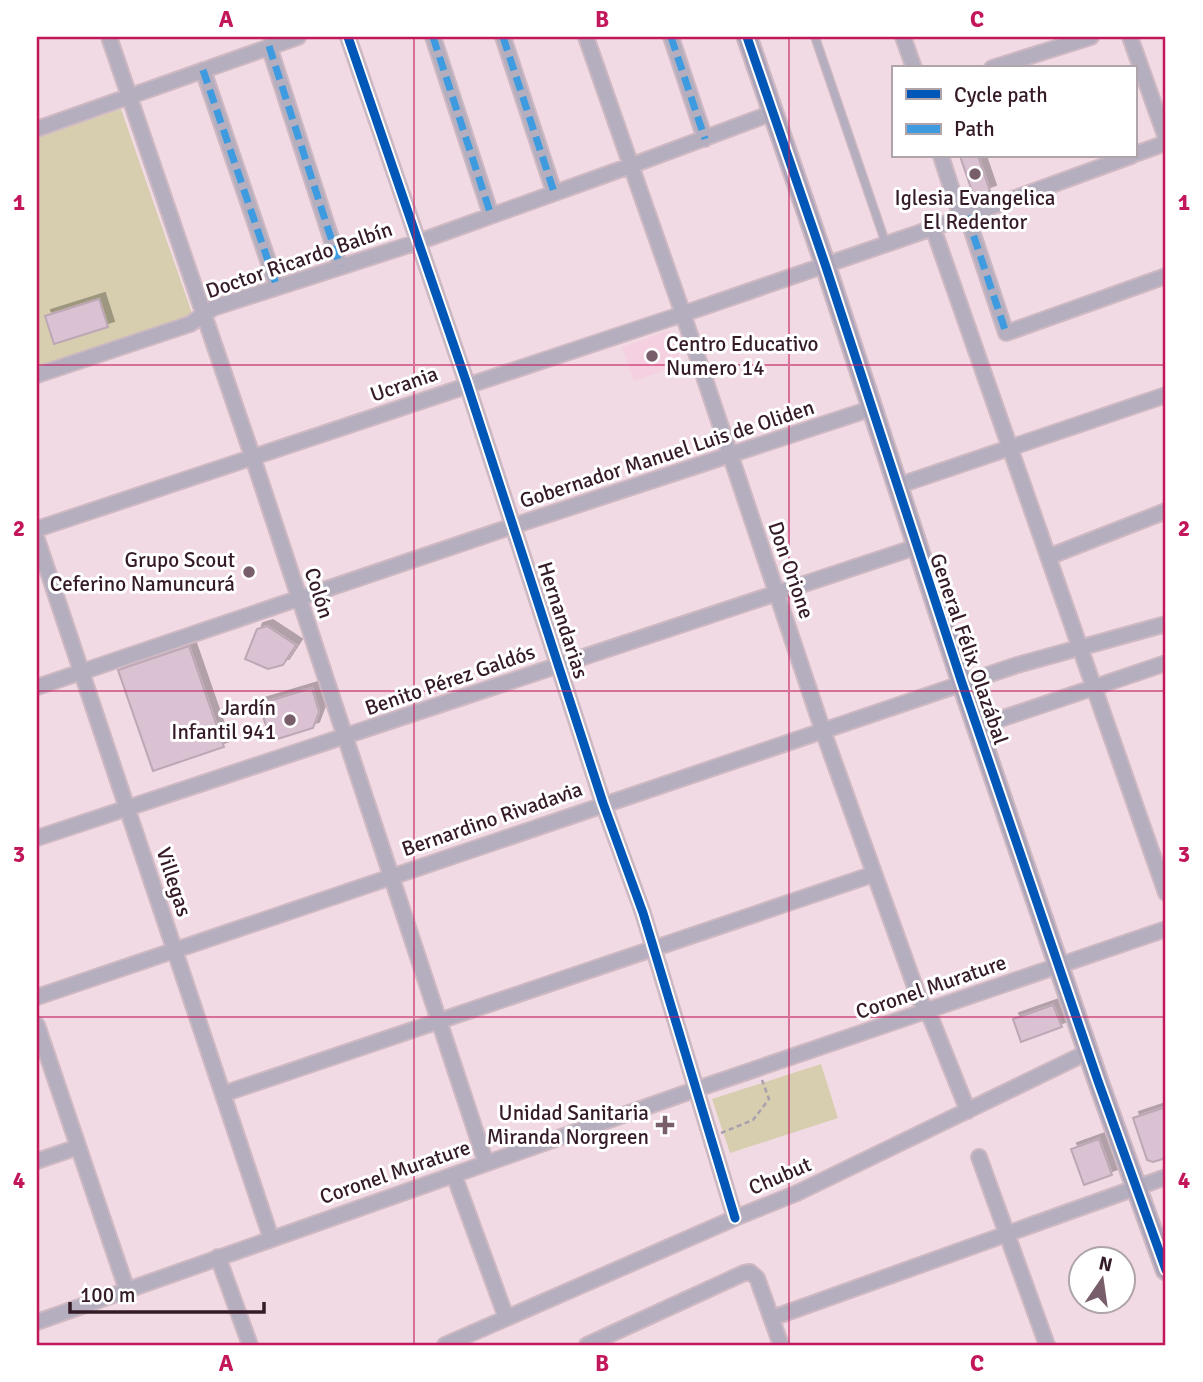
<svg xmlns="http://www.w3.org/2000/svg" width="1203" height="1382" font-family="Signika,sans-serif">
  <defs>
    <filter id="shadow"><feDropShadow dx="6" dy="-6" stdDeviation="0" flood-color="#0004"/></filter>
  </defs>
  <rect width="100%" height="100%" fill="#f2dae4"/>
  <path fill="#f5d0e0" d="M670 330 682 364 634 381 622 347Z"/>
  <path fill="#d7ceaf" d="M121 109 193 316 37 369V138Z
    M821 1064 838 1118 730 1153 712 1099Z"/>
  <path fill="#dac2d2" stroke="#bca7b5" stroke-width="2" filter="url(#shadow)" d="M960 156H978L990 191 974 197Z
    M99 299 108 327 54 344 45 316Z
    M267 626 296 645 283 665 268 669 245 659 257 629Z
    M189 646 224 747 153 771 118 670Z
    M312 688 319 712 313 728 271 741 259 704Z
    M1053 1005 1062 1027 1021 1042 1013 1019Z
    M1166 1107V1158L1153 1162 1147 1160 1133 1118Z
    M1099 1139 1112 1175 1084 1185 1071 1149Z"/>
  <g fill="none" stroke-linecap="round" stroke-linejoin="round">
    <defs>
      <path id="lane" d="M815 37 886 244"/>
      <path id="street" d="M109 37 253 458 486 1163
        M348 37 467 384 603 803 643 913 735 1218
        M433 37 491 215
        M503 37 554 192
        M586 37 683 314 823 731 919 998 932 1021 968 1111
        M671 37 705 139
        M903 37 914 68
        M1130 37 1166 138
        M269 46 340 266
        M992 68 1091 37
        M203 70 277 287
        M37 129 298 37
        M1135 154 1166 143
        M941 156 961 218
        M967 216 1006 333 1166 276
        M933 228 1166 893
        M37 375 190 324 213 308 418 242 630 166 772 113
        M897 486 1166 395
        M37 529 683 314 933 228 1131 156
        M37 539 271 1238
        M1048 557 1166 511
        M37 687 513 526 873 408
        M977 727 1166 663
        M37 838 916 547
        M37 997 1017 665 1166 624
        M37 1025 127 1290
        M223 1094 874 874
        M979 1157 1047 1345
        M37 1161 78 1147
        M454 1175 506 1317
        M218 1257 250 1345
        M772 1318 1166 1177
        M37 1322 697 1089 1166 929
        M445 1345 735 1218 797 1193 1088 1052
        M587 1345 744 1273 750 1272 757 1278 781 1345"/>
      <path id="secondary" d="M747 37 825 264 962 683 1098 1081 1166 1270"/>
    </defs>
    <use href="#lane" stroke="#ceb9c3" stroke-width="10"/>
    <use href="#street" stroke="#ceb9c3" stroke-width="18"/>
    <use href="#secondary" stroke="#ceb9c3" stroke-width="23"/>
    <path stroke="#a9a0ad" stroke-width="2.5" stroke-dasharray="5 3.5" stroke-linecap="butt" d="M721 1133 753 1120 769 1099 762 1080"/>
    <use href="#lane" stroke="#b4aebf" stroke-width="7"/>
    <use href="#street" stroke="#b4aebf" stroke-width="14"/>
    <use href="#secondary" stroke="#aba4b9" stroke-width="19"/>
    <path stroke="#3e9be0" stroke-width="7" stroke-dasharray="14 7" stroke-linecap="butt" d="M433 37 491 215
      M503 37 554 192
      M671 37 705 139
      M269 46 340 266
      M203 70 277 287
      M967 216 1006 333"/>
    <defs>
      <path id="cycleway" d="M348 37 467 384 603 803 643 913 735 1218
        M747 37 825 264 962 683 1098 1081 1166 1270"/>
    </defs>
    <use href="#cycleway" stroke="#fff" stroke-width="13"/>
    <use href="#cycleway" stroke="#0057b8" stroke-width="9"/>
  </g>
  <path fill="none" stroke="#c2185b" stroke-width="2" stroke-opacity="0.55" d="M414 37V1345M789 37V1345M37 365H1166M37 691H1166M37 1017H1166"/>
  <g fill="#775e6a" stroke="#fff" stroke-width="2.5">
    <circle cx="975" cy="174" r="7"/>
    <circle cx="652" cy="356" r="7"/>
    <circle cx="249" cy="572" r="7"/>
    <circle cx="290" cy="720" r="7"/>
    <path d="M661.5 1114.5h7v7h7v7h-7v7h-7v-7h-7v-7h7z"/>
  </g>
  <g text-anchor="middle" dominant-baseline="central" stroke-width="6" stroke-linejoin="round" paint-order="stroke">
    <g font-size="21" fill="#351b28" stroke="#fff" text-anchor="end">
      <text x="975" y="198" text-anchor="middle">Iglesia Evangelica<tspan x="975" dy="24">El Redentor</tspan></text>
      <text x="666" y="344" text-anchor="start">Centro Educativo<tspan x="666" dy="24">Numero 14</tspan></text>
      <text x="235" y="560">Grupo Scout<tspan x="235" dy="24">Ceferino Namuncurá</tspan></text>
      <text x="276" y="708">Jardín<tspan x="276" dy="24">Infantil 941</tspan></text>
      <text x="649" y="1113">Unidad Sanitaria<tspan x="649" dy="24">Miranda Norgreen</tspan></text>
    </g>
    <g font-size="21" fill="#351b28" stroke="#fff">
      <text transform="translate(299 260) rotate(-19)">Doctor Ricardo Balbín</text>
      <text transform="translate(404 384) rotate(-19)">Ucrania</text>
      <text transform="translate(667 454) rotate(-18)">Gobernador Manuel Luis de Oliden</text>
      <text transform="translate(791 570) rotate(71)">Don Orione</text>
      <text transform="translate(319 593) rotate(72)">Colón</text>
      <text transform="translate(563 620) rotate(72)">Hernandarias</text>
      <text transform="translate(969 649) rotate(71)">General Félix Olazábal</text>
      <text transform="translate(450 680) rotate(-19)">Benito Pérez Galdós</text>
      <text transform="translate(492 819) rotate(-19)">Bernardino Rivadavia</text>
      <text transform="translate(174 882) rotate(72)">Villegas</text>
      <text transform="translate(931 987) rotate(-19)">Coronel Murature</text>
      <text transform="translate(395 1172) rotate(-19)">Coronel Murature</text>
      <text transform="translate(780 1176) rotate(-23)">Chubut</text>
    </g>
  </g>
  <rect width="1203" height="1382" fill="none" stroke="#ffffff" stroke-width="77"/>
  <rect x="892" y="66" width="245" height="91" fill="#ffffff" stroke="#aea4a9" stroke-width="2"/>
  <rect x="906" y="89" width="35" height="10" fill="#0057b8" stroke="#aea4a9" stroke-width="2"/>
  <text x="954" y="102" font-size="21" fill="#351b28">Cycle path</text>
  <rect x="906" y="124" width="35" height="10" fill="#3e9be0" stroke="#aea4a9" stroke-width="2"/>
  <text x="954" y="136" font-size="21" fill="#351b28">Path</text>
  <g transform="translate(1102 1280) rotate(13)"><circle r="33" fill="#ffffff" stroke="#aea4a9" stroke-width="2"/>
  <path d="M0-5L12 26L0 18L-12 26Z" fill="#775e6a"/>
  <text y="-10" font-size="19" font-weight="bold" text-anchor="middle" fill="#351b28">N</text>
  </g>
  <path d="M70 1302v10h194v-10" fill="none" stroke="#351b28" stroke-width="3.5"/>
  <text x="80" y="1302" font-size="21" fill="#351b28" stroke="#ffffff" stroke-width="5" paint-order="stroke">100 m</text>
  <rect x="38" y="38" width="1126" height="1306" fill="none" stroke="#c2185b" stroke-width="2.5"/>
  <g font-size="23" text-anchor="middle" font-weight="bold" fill="#c2185b">
    <text x="226" y="27">A</text>
    <text x="602" y="27">B</text>
    <text x="977" y="27">C</text>
    <text x="19" y="210">1</text>
    <text x="1184" y="210">1</text>
    <text x="19" y="536">2</text>
    <text x="1184" y="536">2</text>
    <text x="19" y="862">3</text>
    <text x="1184" y="862">3</text>
    <text x="19" y="1188">4</text>
    <text x="1184" y="1188">4</text>
    <text x="226" y="1371">A</text>
    <text x="602" y="1371">B</text>
    <text x="977" y="1371">C</text>
  </g>
</svg>
